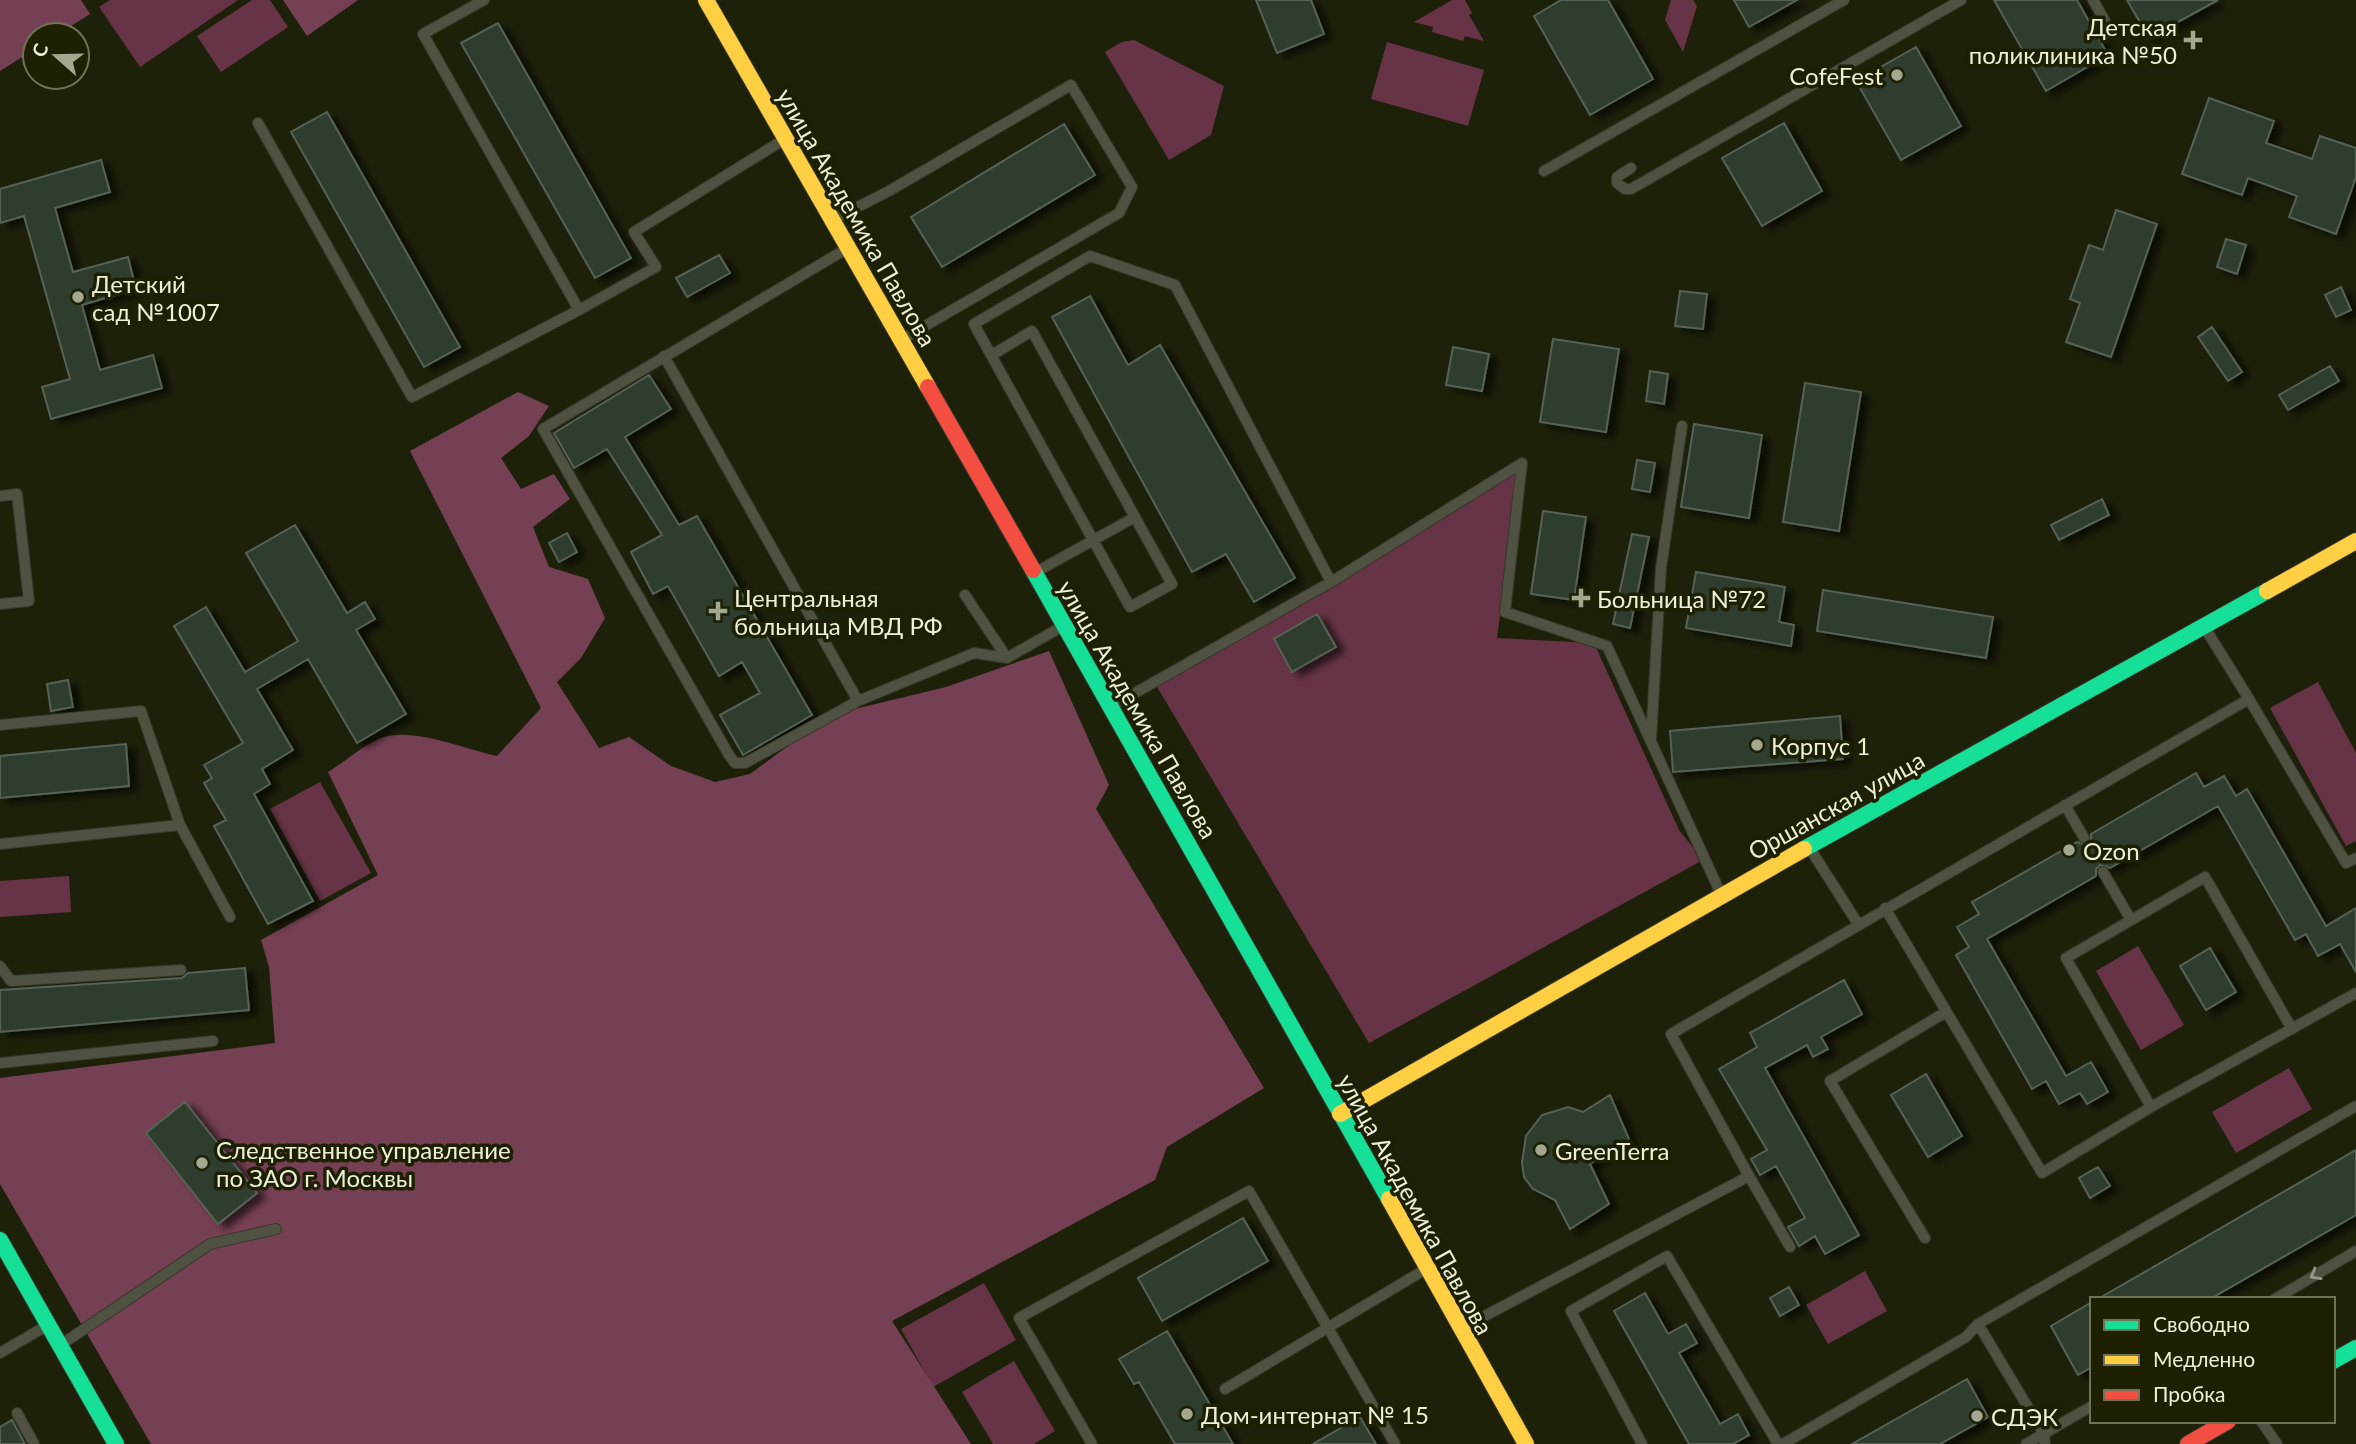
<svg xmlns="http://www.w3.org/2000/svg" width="2356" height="1444" font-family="Lato,sans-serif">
  <defs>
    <filter id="shadow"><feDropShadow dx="8" dy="4.5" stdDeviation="3.5" flood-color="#0009"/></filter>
  </defs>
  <rect width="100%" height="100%" fill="#1e210a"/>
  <path fill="#663446" d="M110 0H238L140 67 99 7Z
    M252 0H270L288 27 221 72 197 36Z
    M1452 0H1465L1472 13 1469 15 1484 41 1465 36 1463 41 1432 32 1433 27 1414 22Z
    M1671 0H1693L1697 6 1683 52 1665 20Z
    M1134 40 1224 86 1211 135 1169 160 1105 52 1122 42Z
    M1387 42 1484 70 1468 126 1371 99Z
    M1520 467 1497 638 1594 643 1679 830 1703 860 1369 1043 1153 680Z
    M2318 682 2356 753V841L2346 846 2270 708Z
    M320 782 371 873 320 901 270 809Z
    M69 876 71 912 0 917V881Z
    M2138 946 2184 1025 2141 1050 2096 971Z
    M2289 1068 2312 1109 2236 1153 2212 1112Z
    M1865 1271 1887 1311 1828 1344 1806 1305Z
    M984 1283 1016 1340 933 1387 901 1329Z
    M1014 1361 1055 1431 1034 1444H993L962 1392Z"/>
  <path fill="#754053" d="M0 0H81L90 14 57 35H35V49L0 71Z
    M283 0H358L307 36Z
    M518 392 549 406 529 436 501 458 521 489 554 474 570 499 533 527 549 567 588 579 605 618 581 658 557 682 599 748 629 737 671 766 715 782 750 774 830 715 946 687 1049 651 1109 785 1096 809 1264 1088 1167 1147 1155 1180 892 1321 971 1444H151L0 1184V1078L275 1043 269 967 261 940 378 875 328 772C345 762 365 743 384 737 416 728 464 749 497 756L541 708 410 451Z"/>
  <path fill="#2d3c2f" stroke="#566255" stroke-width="2" filter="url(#shadow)" d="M1256 0H1311L1324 34 1277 53Z
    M1561 0H1608L1653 79 1590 115 1534 16Z
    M1734 0H1797L1749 27Z
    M1994 0H2077L2108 55 2046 91Z
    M2127 0H2218L2149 38Z
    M498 23 631 258 595 278 461 43Z
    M1916 47 1961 126 1901 160 1856 81Z
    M2209 98 2274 121 2266 143 2312 159 2320 136 2356 148V177L2336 234 2289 217 2297 196 2248 178 2242 195 2182 174Z
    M327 112 460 347 424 367 291 132Z
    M1784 123 1822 191 1762 226 1722 158Z
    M1064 124 1095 175 942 267 911 217Z
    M101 160 110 192 55 208 73 272 128 257 136 289 82 305 100 370 153 355 162 388 51 419 42 387 70 379 24 216 0 223V189Z
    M2116 210 2157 224 2111 357 2066 342 2080 303 2070 299 2089 245 2103 250Z
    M2226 239 2246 245 2237 274 2217 267Z
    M719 255 730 273 687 297 676 278Z
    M2341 287 2351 310 2336 317 2325 295Z
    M1680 291 1707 294 1703 329 1675 326Z
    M1090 296 1128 365 1160 345 1295 578 1254 602 1226 554 1192 572 1052 317Z
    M2212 327 2242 372 2228 381 2198 337Z
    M1553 339 1619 349 1606 432 1540 422Z
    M1453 347 1489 354 1482 391 1446 385Z
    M2330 366 2339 381 2288 410 2279 395Z
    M1650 371 1668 374 1664 404 1646 401Z
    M649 375 671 409 625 437 679 525 697 516 812 715 743 755 720 715 760 693 742 662 719 676 668 586 653 594 631 552 662 535 607 449 574 468 554 433Z
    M1805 383 1861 392 1839 531 1783 522Z
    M1694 424 1762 435 1749 518 1681 507Z
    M1637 460 1655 463 1650 492 1632 489Z
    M2102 499 2109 515 2059 540 2051 525Z
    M1543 511 1586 517 1574 600 1531 594Z
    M295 525 347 613 365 602 375 619 356 630 406 714 357 743 308 659 257 689 293 750 262 769 270 784 254 794 313 901 268 924 214 826 226 820 204 783 212 778 204 765 243 743 174 626 206 607 245 672 298 641 246 553Z
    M567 533 577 552 559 562 549 543Z
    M1632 534 1649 537 1630 628 1613 624Z
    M1696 572 1785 587 1779 622 1794 625 1791 646 1686 628Z
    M1823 590 1993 617 1986 658 1817 631Z
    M1317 614 1336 647 1292 672 1274 639Z
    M68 680 73 707 51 711 47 684Z
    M1840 716 1843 759 1673 772 1670 731Z
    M126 744 129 786 0 798V756Z
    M2196 773 2204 787 2224 776 2236 796 2247 789 2326 926 2356 908V972L2340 944 2318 956 2306 934 2295 940 2218 806 2110 868 2100 865 2096 869V876L1987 939 2066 1076 2091 1062 2108 1092 2087 1104 2080 1093 2059 1104 2046 1081 2032 1089 1956 955 1969 947 1957 927 1979 914 1972 902 2077 842 2087 845 2091 841V834Z
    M2210 948 2236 992 2206 1010 2180 966Z
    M245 968 249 1010 0 1032V990L182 978 188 973Z
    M1844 980 1862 1014 1821 1037 1828 1049 1813 1057 1807 1045 1765 1068 1859 1235 1825 1254 1815 1236 1799 1246 1788 1227 1805 1218 1776 1166 1760 1175 1751 1159 1767 1150 1719 1069 1757 1047 1750 1033Z
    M1926 1074 1962 1136 1928 1157 1891 1095Z
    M1610 1095 1629 1139 1590 1164 1609 1204 1570 1229 1555 1200 1533 1189 1524 1177 1522 1162 1526 1136 1542 1115 1568 1107 1583 1112Z
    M185 1102 257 1193 218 1224 146 1133Z
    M2356 1150V1215L2210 1299H2098Z
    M2098 1167 2110 1186 2090 1198 2079 1178Z
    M1243 1218 1268 1261 1162 1321 1138 1278Z
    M1789 1287 1799 1305 1780 1316 1770 1298Z
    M1645 1293 1668 1334 1686 1324 1697 1343 1679 1353 1720 1424 1738 1414 1749 1435 1733 1444H1689L1614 1311Z
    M2092 1302V1367L2078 1375 2051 1326Z
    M1167 1331 1233 1444H1175L1139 1382 1134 1384 1119 1359Z
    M1967 1379 1988 1417 1940 1444H1852Z
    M1360 1417 1376 1444H1313Z
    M12 1420 25 1444H0V1427Z"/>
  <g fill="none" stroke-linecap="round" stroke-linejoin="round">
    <defs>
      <path id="lane" d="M2093 0 2105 21
        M258 123 412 397 579 310 423 34 484 0
        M1631 168 1617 177V183L1625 189H1631L1961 0
        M1544 171 1844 0
        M834 219 889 191 1071 85 1132 187 1119 213 901 340
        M848 248 543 429 729 755 735 763H745L858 701 974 653 1007 658 1063 626
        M579 310 656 267 634 232 785 139
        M992 355 1032 331 1172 584 1130 607 974 324 1090 256 1175 285 1331 582
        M664 356 858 701
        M0 496 17 494 29 601 0 604
        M1036 572 1135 517
        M965 595 1007 658
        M2249 699 2346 863 2356 858
        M1112 706 1331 582 1522 463 1505 612 1607 646 1720 892
        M0 725 141 711 180 825 0 844
        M1651 739 1661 568 1682 426
        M2065 805 2084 838
        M180 825 230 917
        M1809 847 1858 924
        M2103 872 2131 920
        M1885 908 2042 1173 2151 1107 2356 993
        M0 966 11 981 181 970
        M0 1063 213 1041
        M2151 1107 2066 958 2205 877 2292 1029
        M1749 1176 1790 1247
        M1925 1238 1830 1081 1946 1012
        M2275 1299 2356 1251
        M1978 1324 2044 1434 2045 1444
        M1462 1328 1749 1176 1671 1034 2249 699 2205 628
        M62 1344 210 1244 276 1229
        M0 1353 48 1325
        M1225 1389 1426 1269
        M17 1413 34 1444
        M2261 1421 2277 1444
        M1092 1444 1019 1318 1249 1191 1395 1444
        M1642 1444 1571 1311 1667 1256 1778 1444
        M1783 1444 1966 1337 1978 1324 2356 1106
        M2026 1444 2092 1406"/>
      <path id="fast" d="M1033 570 1389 1199
        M1804 849 2267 591
        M0 1240 116 1444
        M2333 1361 2356 1348"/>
      <path id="slow" d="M706 0 928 387
        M2267 591 2356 541
        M1340 1114 1804 849
        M1389 1199 1526 1444"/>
      <path id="jam" d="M928 387 1033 570
        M2188 1444 2228 1421"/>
    </defs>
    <use href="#lane" stroke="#373829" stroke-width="12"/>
    <use href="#fast" stroke="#373829" stroke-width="18"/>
    <use href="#slow" stroke="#373829" stroke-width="18"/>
    <use href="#jam" stroke="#373829" stroke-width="18"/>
    <use href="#lane" stroke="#4f5141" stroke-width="10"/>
    <use href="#fast" stroke="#16e098" stroke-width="16"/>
    <use href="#slow" stroke="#ffcf43" stroke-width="16"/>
    <use href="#jam" stroke="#f24e42" stroke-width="16"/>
  </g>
  <defs><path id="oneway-chevron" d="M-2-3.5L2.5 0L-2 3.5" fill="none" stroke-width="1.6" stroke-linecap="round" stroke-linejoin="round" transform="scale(1.75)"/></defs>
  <use stroke="#969985" href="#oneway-chevron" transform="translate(2315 1275) rotate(150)"/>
  <g fill="#a4a890" stroke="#1d2002" stroke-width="2.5">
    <path d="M2189.5 29.5h7v7h7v7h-7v7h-7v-7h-7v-7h7z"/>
    <circle cx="1897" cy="75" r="7"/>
    <circle cx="78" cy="297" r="7"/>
    <path d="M1577.5 587.5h7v7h7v7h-7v7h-7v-7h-7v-7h7z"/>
    <path d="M714.5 600.5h7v7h7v7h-7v7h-7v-7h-7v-7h7z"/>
    <circle cx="1757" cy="745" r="7"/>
    <circle cx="2069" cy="850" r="7"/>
    <circle cx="1541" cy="1150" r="7"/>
    <circle cx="202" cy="1163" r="7"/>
    <circle cx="1187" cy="1414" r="7"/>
    <circle cx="1977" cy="1416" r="7"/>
  </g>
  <g text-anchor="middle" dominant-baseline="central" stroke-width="7" stroke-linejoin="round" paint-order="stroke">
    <g font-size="24" fill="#ecf0d8" stroke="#1d2002" text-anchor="start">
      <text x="2177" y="26" text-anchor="end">Детская<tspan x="2177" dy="28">поликлиника №50</tspan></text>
      <text x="1883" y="75" text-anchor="end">CofeFest</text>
      <text x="92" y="283">Детский<tspan x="92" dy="28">сад №1007</tspan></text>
      <text x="734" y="597">Центральная<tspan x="734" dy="28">больница МВД РФ</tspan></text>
      <text x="1597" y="598">Больница №72</text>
      <text x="1771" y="745">Корпус 1</text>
      <text x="2083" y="850">Ozon</text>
      <text x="216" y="1149">Следственное управление<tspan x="216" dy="28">по ЗАО г. Москвы</tspan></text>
      <text x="1555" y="1150">GreenTerra</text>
      <text x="1201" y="1414">Дом-интернат № 15</text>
      <text x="1991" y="1416">СДЭК</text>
    </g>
    <g font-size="24" fill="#ecf0d8" stroke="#1d2002">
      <text transform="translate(857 217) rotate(60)">улица Академика Павлова</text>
      <text transform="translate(1138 709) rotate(60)">улица Академика Павлова</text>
      <text transform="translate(1836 805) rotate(-29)">Оршанская улица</text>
      <text transform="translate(1416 1204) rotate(61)">улица Академика Павлова</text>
    </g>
  </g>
  <rect x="2090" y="1297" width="245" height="126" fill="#1d2002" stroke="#707358" stroke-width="2"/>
  <rect x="2104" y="1320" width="35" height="10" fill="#16e098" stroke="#707358" stroke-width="2"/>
  <text x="2153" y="1332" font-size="21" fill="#ecf0d8">Свободно</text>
  <rect x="2104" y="1355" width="35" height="10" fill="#ffcf43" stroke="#707358" stroke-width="2"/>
  <text x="2153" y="1367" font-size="21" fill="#ecf0d8">Медленно</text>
  <rect x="2104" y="1390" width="35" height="10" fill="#f24e42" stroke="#707358" stroke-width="2"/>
  <text x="2153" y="1402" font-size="21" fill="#ecf0d8">Пробка</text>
  <g transform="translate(56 56) rotate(290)"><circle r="33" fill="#1d2002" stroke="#707358" stroke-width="2"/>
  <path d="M0-5L12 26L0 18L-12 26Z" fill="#a4a890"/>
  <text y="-10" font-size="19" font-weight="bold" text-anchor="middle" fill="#ecf0d8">С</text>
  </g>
</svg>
